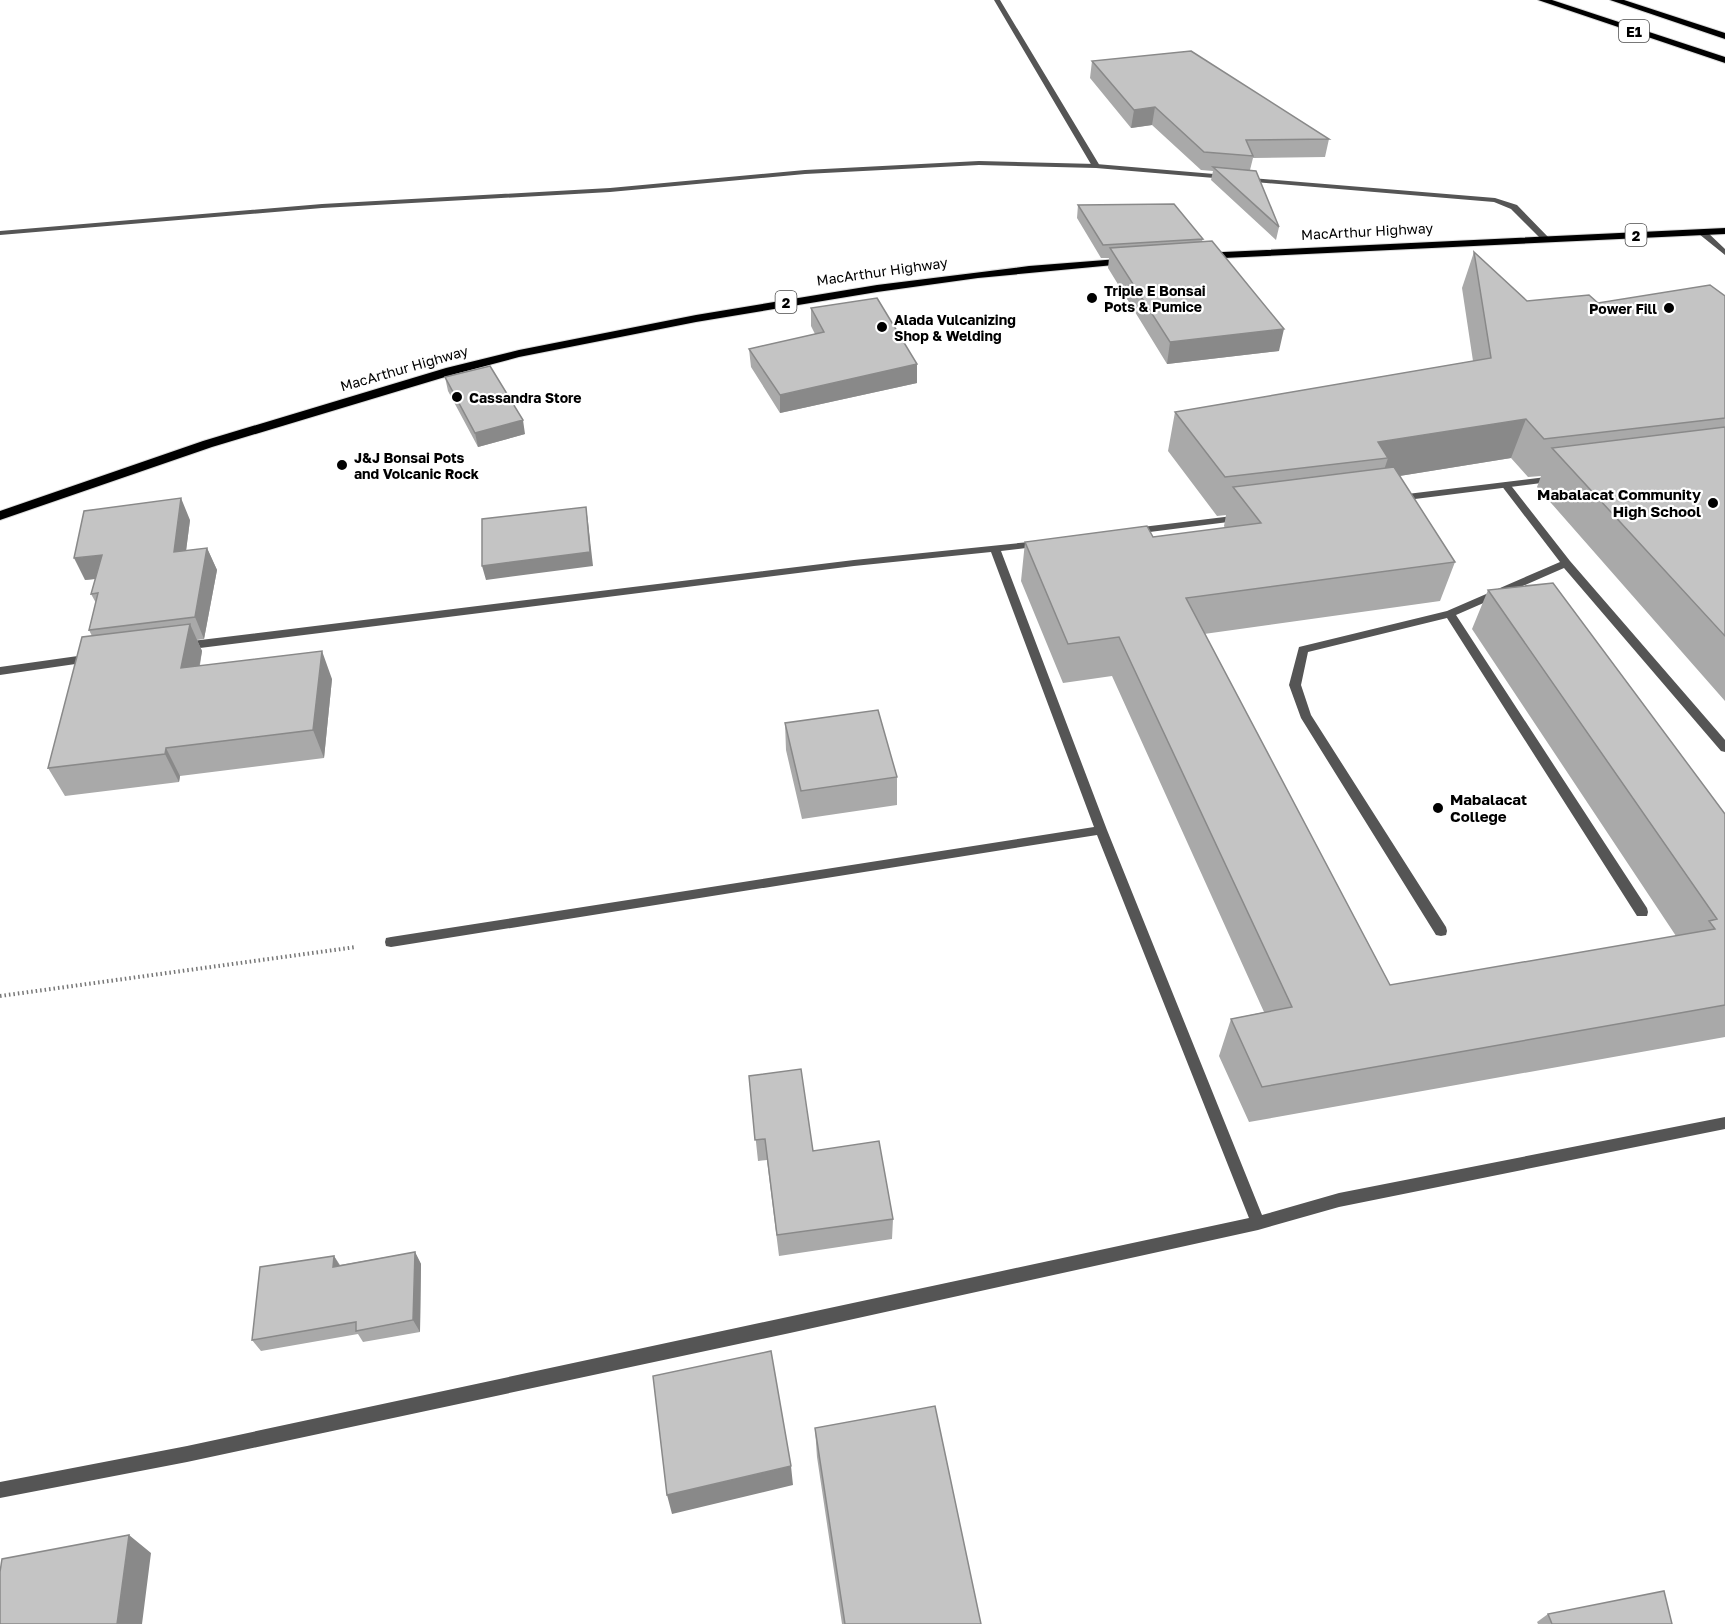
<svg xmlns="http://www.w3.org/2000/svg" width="1725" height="1624" font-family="'Golos Text',sans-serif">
  <rect width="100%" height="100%" fill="#fff"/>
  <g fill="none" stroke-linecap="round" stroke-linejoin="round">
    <defs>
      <path id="trunk" d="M1725 228V234L1202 259 1197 256 1202 253Z
        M1131 258 1136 261 1135 263 978 278 877 292 696 322 519 357 455 374 212 447 0 520V511L203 441 446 368 519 350 696 315 877 285 1029 266Z"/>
      <path id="motorway" d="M1538 0H1552L1725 57V63Z
        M1610 0H1624L1725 33V39Z"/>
    </defs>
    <use href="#trunk" stroke="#dbdbdb" stroke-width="2"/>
    <use href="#motorway" stroke="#dbdbdb" stroke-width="2"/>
    <path stroke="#777" stroke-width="4" stroke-dasharray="1.5 3" stroke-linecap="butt" d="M0 996 356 947"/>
    <path fill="#555" fill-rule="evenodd" d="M994 0H1000L1100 166 1099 168 1092 166Z
      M1506 482 1509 483 1570 561 1725 740V752L1721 751 1564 568 1456 615 1647 908 1648 912 1647 916H1637L1447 618 1308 652 1301 685 1311 715 1446 927 1447 931 1446 935 1441 936 1436 935 1301 718 1289 685 1299 647 1447 611 1560 562 1501 485Z"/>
    <path fill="#555" fill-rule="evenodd" d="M979 161 1096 164 1226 175 1230 177 1226 179 1096 168 979 165 805 174 610 192 322 208 0 235V231L322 204 610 188 805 170Z
      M1240 177 1495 198 1517 205 1550 239 1543 241 1511 209 1494 202 1243 181 1239 179Z
      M1699 230H1705L1725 249V255L1699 234Z
      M1554 476 1559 479 1557 481 1399 501 1394 498 1399 495Z
      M1241 515 1246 518 1244 520 1134 534 1129 531 1134 528Z
      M1039 541 1043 542V546L1001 551 1107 830 1262 1215 1339 1193 1725 1117V1129L1339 1207 1258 1230 790 1333 187 1462 0 1498V1482L187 1446 1249 1218 1097 835 391 947 386 946 385 942 386 938 391 937 1094 827 991 552 854 566 184 650 179 646 184 642 854 560Z
      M92 654 96 655 97 658 96 661 0 675V667Z"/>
    <use href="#trunk" fill="#000" fill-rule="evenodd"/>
    <use href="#motorway" fill="#000" fill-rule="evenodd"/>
  </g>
  <path fill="#a9a9a9" d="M1092 61 1329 139 1325 157 1253 158 1250 170 1279 227 1276 240 1211 180 1213 171 1201 170 1152 125 1131 128 1090 78Z
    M1078 205 1203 239 1202 241 1279 351 1167 364 1108 268 1109 258H1101L1077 218Z
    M1474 252 1527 301 1598 303 1725 296V701L1537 487 1541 476 1528 477 1511 458 1399 476 1455 562 1440 601 1204 634 1390 985 1676 936 1472 629 1488 590 1725 814V1037L1249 1122 1219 1056 1231 1019 1264 1012 1112 676 1063 683 1021 581 1025 542 1153 537 1225 528 1224 526 1226 515 1217 516 1168 451 1175 412 1473 361 1462 288Z
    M811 308 917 364V383L780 413 751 367 749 349 815 334 811 326Z
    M445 377 525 434 478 447 448 391Z
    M190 520 186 551 207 548 217 570 204 639 197 640 202 651 200 665 332 679 324 758 180 776 179 782 65 796 48 768 92 636 89 630 96 603 91 594 95 579 85 580Z
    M785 723 897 777V805L802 819 786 750Z
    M749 1076 813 1151 893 1219 892 1239 779 1256 767 1160 758 1161Z
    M415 1252 421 1264 420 1332 363 1342 358 1334 261 1351 252 1340 334 1256 340 1265Z
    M815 1428 981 1624H842L817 1457Z
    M1548 1614 1672 1624H1538L1537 1622Z"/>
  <path fill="#898989" d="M1155 107 1152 125 1131 128 1134 110Z
    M1284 329 1279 351 1167 364 1170 342Z
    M917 364V383L780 413V395Z
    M1526 419 1511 458 1381 479 1388 458 1378 442Z
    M523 420 525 434 478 447 475 433Z
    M181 498 190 520 183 574 174 552Z
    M586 507 588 522 593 566 486 580 482 566Z
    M207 548 217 570 204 639 195 617Z
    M102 555 113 577 85 580 74 558Z
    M190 624 202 651 194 695 181 668Z
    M322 651 332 679 324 758 313 730Z
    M166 748 180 776 179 782 165 754Z
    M415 1252 421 1264 420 1332 413 1320Z
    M334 1256 341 1268 333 1267Z
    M791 1466 793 1485 672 1514 667 1495Z
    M129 1535 151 1553 142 1624H117Z"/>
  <path fill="#c4c4c4" stroke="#898989" stroke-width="1.5" d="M1191 51 1329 139 1246 140 1253 156 1204 152 1155 107 1134 110 1092 61Z
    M1213 167 1256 171 1279 227Z
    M1174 204 1203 239 1103 245 1078 205Z
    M1212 241 1284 329 1170 342 1110 248Z
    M1474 252 1527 301 1589 295 1598 303 1710 285 1725 296V418L1544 439 1526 419 1378 442 1388 458 1225 477 1175 412 1491 358Z
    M877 298 917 364 780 395 749 349 824 332 811 308Z
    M490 366 523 420 475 433 445 377Z
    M1725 427V636L1552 448Z
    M1394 467 1455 562 1186 598 1390 985 1715 929 1709 921 1717 919 1488 590 1553 583 1725 814V1005L1262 1087 1231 1019 1292 1007 1119 637 1068 644 1025 542 1147 526 1153 537 1261 523 1233 487Z
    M181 498 174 552 207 548 195 617 89 630 98 593 91 594 102 555 74 558 84 511Z
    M586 507 590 552 482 566V519Z
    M190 624 181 668 322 651 313 730 166 748 165 754 48 768 82 637Z
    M878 710 897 777 801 791 785 723Z
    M801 1069 813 1151 879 1141 893 1219 777 1235 765 1139 755 1140 749 1076Z
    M415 1252 413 1320 356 1331V1322L252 1340 260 1267 334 1256 333 1267Z
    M771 1351 791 1466 667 1495 653 1376Z
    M935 1406 981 1624H845L815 1428Z
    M129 1535 117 1624H0V1572L2 1559Z
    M1664 1591 1672 1624H1552L1548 1614Z"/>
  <g fill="#000" stroke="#fff" stroke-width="2">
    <circle cx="1092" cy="298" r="6"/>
    <circle cx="1669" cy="308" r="6"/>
    <circle cx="882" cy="327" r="6"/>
    <circle cx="457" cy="397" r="6"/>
    <circle cx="342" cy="465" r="6"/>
    <circle cx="1713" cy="503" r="6"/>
    <circle cx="1438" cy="808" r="6"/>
  </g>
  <g text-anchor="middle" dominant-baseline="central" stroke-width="4.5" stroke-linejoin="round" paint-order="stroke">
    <g fill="#fff" stroke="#4c4c4c" stroke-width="1.5">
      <rect x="1619" y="20" width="30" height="22" rx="4.5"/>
      <rect x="1625.5" y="224" width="21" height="22" rx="4.5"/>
      <rect x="775.5" y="291" width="21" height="22" rx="4.5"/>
    </g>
    <g font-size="14" font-weight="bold" fill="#000">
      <text x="1634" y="31">E1</text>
      <text x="1636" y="235">2</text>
      <text x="786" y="302">2</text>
    </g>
    <g font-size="14" fill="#000" stroke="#fff">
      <text transform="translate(1367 231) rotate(-3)">MacArthur Highway</text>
      <text transform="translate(882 271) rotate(-8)">MacArthur Highway</text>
      <text transform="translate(404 368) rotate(-16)">MacArthur Highway</text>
    </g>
    <g font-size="14" font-weight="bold" fill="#000" stroke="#fff" text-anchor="start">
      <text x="1104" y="290">Triple E Bonsai<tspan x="1104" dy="16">Pots &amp; Pumice</tspan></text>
      <text x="1657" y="308" text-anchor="end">Power Fill</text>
      <text x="894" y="319">Alada Vulcanizing<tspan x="894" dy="16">Shop &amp; Welding</tspan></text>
      <text x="469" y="397">Cassandra Store</text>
      <text x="354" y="457">J&amp;J Bonsai Pots<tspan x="354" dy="16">and Volcanic Rock</tspan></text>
    </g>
    <g font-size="15" font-weight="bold" fill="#000" stroke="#fff" text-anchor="end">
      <text x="1701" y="494">Mabalacat Community<tspan x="1701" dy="17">High School</tspan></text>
      <text x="1450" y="799" text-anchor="start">Mabalacat<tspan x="1450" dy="17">College</tspan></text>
    </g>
  </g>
</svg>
